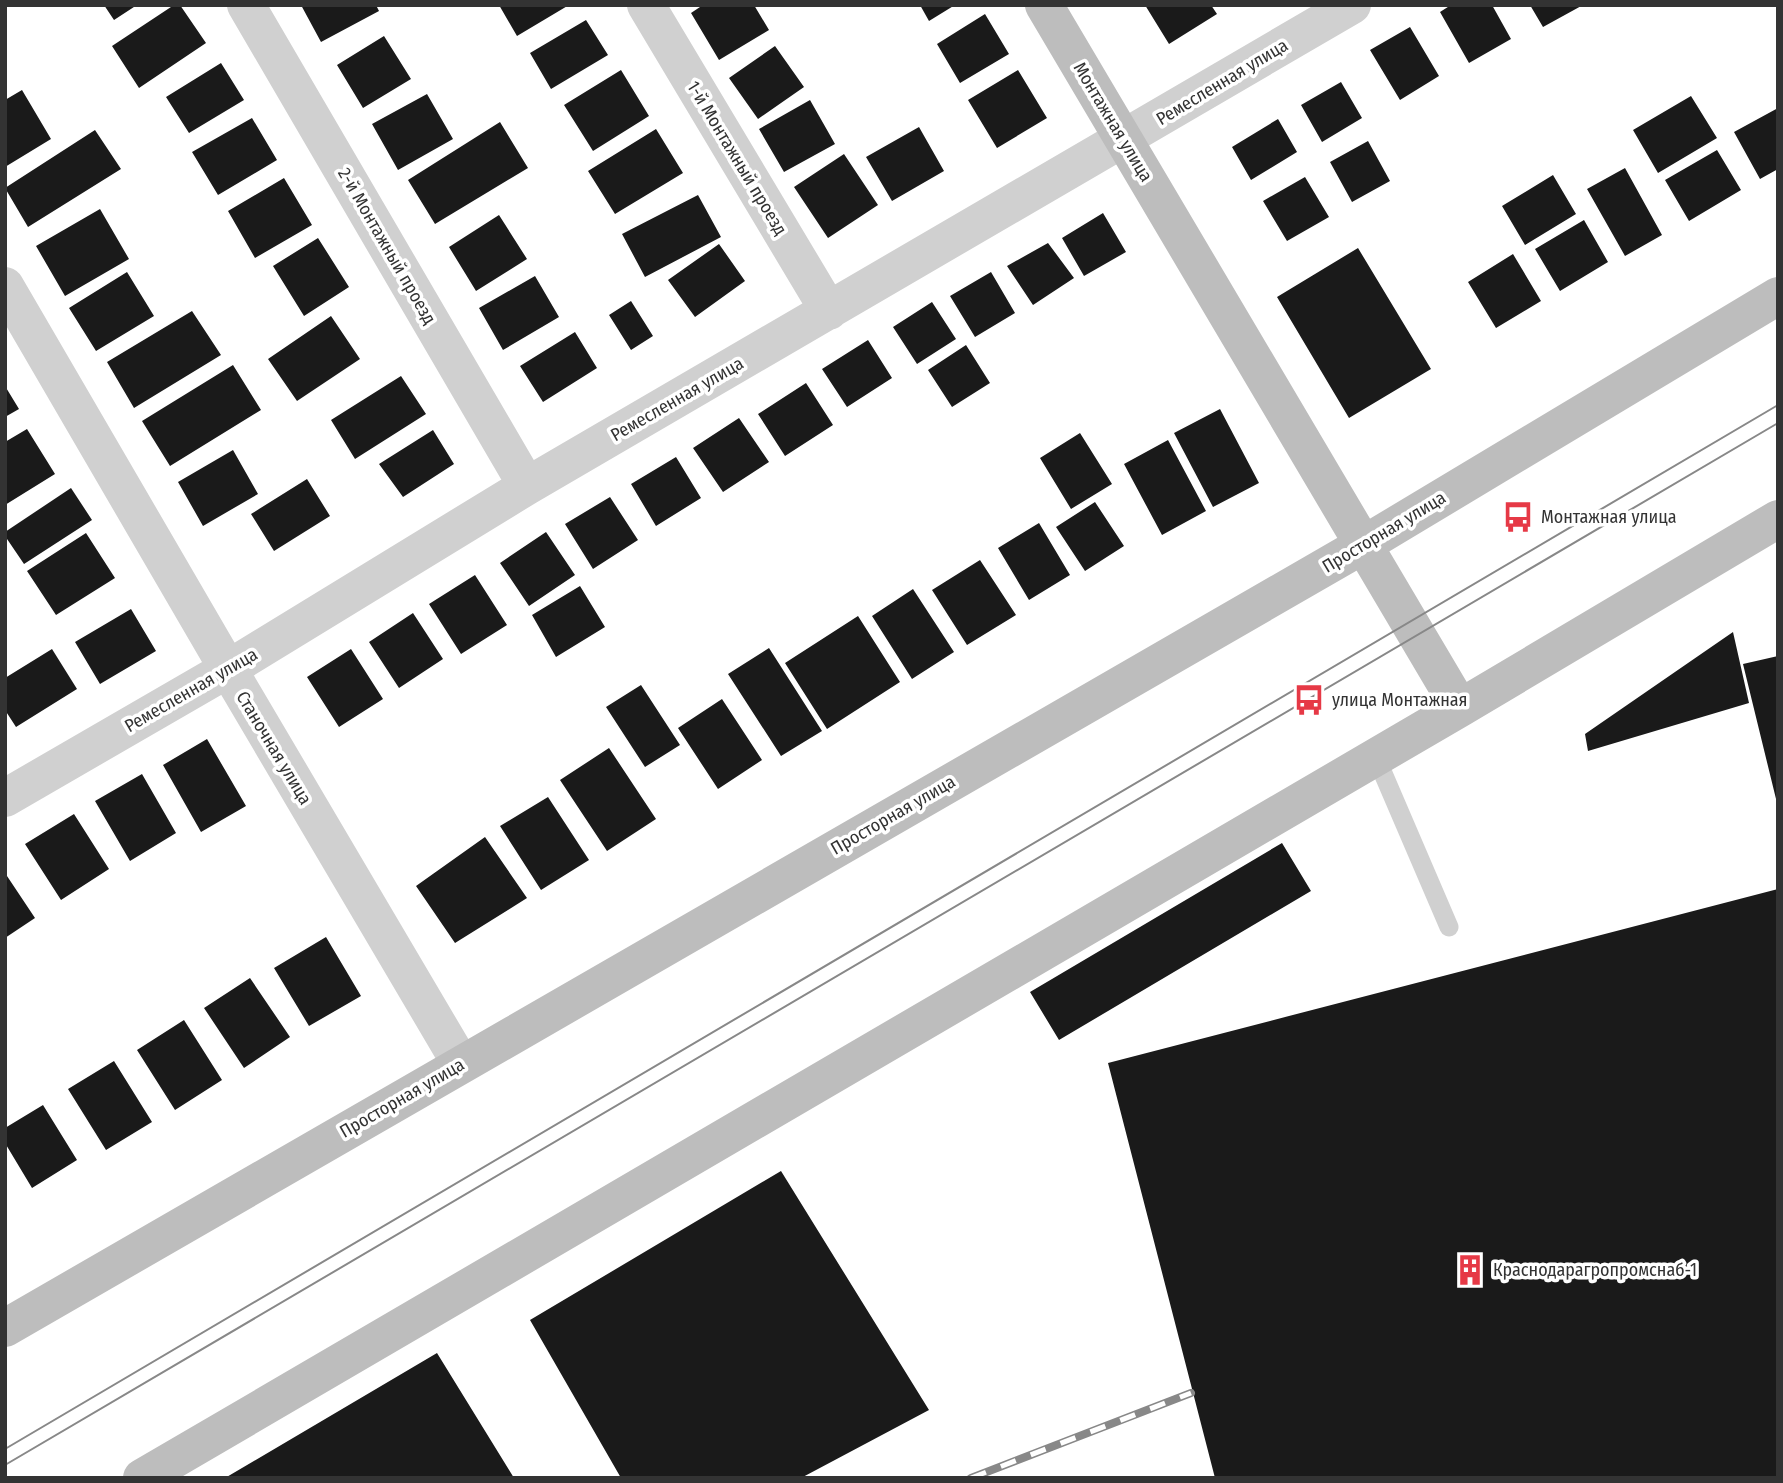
<svg xmlns="http://www.w3.org/2000/svg" width="1783" height="1483" font-family="'Fira Sans Condensed',sans-serif">
  <rect width="100%" height="100%" fill="#fff"/>
  <path fill="#1a1a1a" d="M104 5H137L114 20Z
    M174 5H180L206 43 139 88 112 46Z
    M301 5H376L379 11 321 42Z
    M499 5H569L517 36Z
    M703 5H754L769 30 719 60 691 13Z
    M920 5H955L929 21Z
    M1145 5H1211L1217 14 1169 44Z
    M1451 5H1492L1511 39 1469 63 1440 12Z
    M1530 5H1583L1543 27Z
    M985 14 1009 54 960 83 937 44Z
    M586 20 608 55 551 89 530 53Z
    M1410 27 1439 76 1400 100 1370 50Z
    M384 36 411 79 363 108 337 65Z
    M775 46 804 87 758 119 729 78Z
    M221 63 244 100 189 133 166 97Z
    M621 70 649 116 593 151 564 105Z
    M1018 70 1047 118 997 148 968 100Z
    M1341 82 1362 118 1322 142 1301 105Z
    M22 90 51 139 5 167V100Z
    M427 94 453 139 398 170 372 124Z
    M1691 96 1717 138 1658 173 1633 130Z
    M810 100 835 144 784 172 759 129Z
    M1778 108V169L1760 179 1734 132Z
    M252 118 277 160 218 195 192 152Z
    M1278 119 1297 152 1251 180 1232 147Z
    M500 122 528 168 435 224 408 180Z
    M919 127 944 171 892 201 866 157Z
    M656 129 683 173 615 214 588 171Z
    M95 130 121 169 28 227 5 188Z
    M1368 141 1390 181 1352 202 1330 162Z
    M1717 150 1741 190 1689 221 1665 180Z
    M844 154 878 205 828 238 794 187Z
    M1625 168 1662 235 1625 256 1587 189Z
    M1553 175 1576 214 1525 245 1502 206Z
    M1305 177 1329 217 1287 241 1263 201Z
    M284 178 312 225 255 258 228 211Z
    M698 195 721 237 645 277 622 234Z
    M100 209 129 259 65 296 36 246Z
    M1103 213 1126 252 1084 276 1062 238Z
    M499 215 527 259 476 291 449 247Z
    M1584 220 1608 262 1560 291 1535 249Z
    M318 238 349 287 304 316 273 266Z
    M1048 243 1074 278 1033 305 1007 266Z
    M719 244 745 281 695 317 668 280Z
    M1358 248 1431 369 1349 418 1277 297Z
    M1513 254 1541 301 1496 328 1468 282Z
    M127 272 154 316 96 351 69 308Z
    M991 272 1015 313 975 337 950 296Z
    M535 276 559 317 503 350 479 308Z
    M631 301 653 336 631 350 609 315Z
    M932 302 956 339 917 364 893 327Z
    M192 311 221 355 134 408 107 362Z
    M331 316 360 359 297 401 268 359Z
    M575 332 597 368 543 402 520 366Z
    M868 340 892 378 847 407 822 369Z
    M966 345 990 383 952 407 928 370Z
    M233 365 261 410 170 466 142 421Z
    M401 376 426 414 355 459 331 420Z
    M806 383 833 425 785 456 758 414Z
    M5 386 19 409 5 417Z
    M1220 409 1259 483 1213 507 1174 433Z
    M739 418 769 462 723 492 693 448Z
    M27 429 55 474 5 505V442Z
    M433 430 454 464 403 497 379 464Z
    M1080 433 1112 484 1071 509 1040 458Z
    M1168 440 1206 511 1162 535 1124 464Z
    M233 450 258 494 203 526 178 482Z
    M676 457 701 498 656 526 631 484Z
    M307 479 330 516 274 551 251 514Z
    M71 488 92 520 24 564 5 536V532Z
    M610 497 638 540 593 569 565 524Z
    M1095 502 1124 546 1085 571 1056 527Z
    M1039 523 1070 575 1029 600 998 548Z
    M546 532 575 575 529 606 500 563Z
    M86 533 115 578 56 615 27 571Z
    M980 560 1016 615 967 645 932 590Z
    M475 575 507 625 461 654 429 604Z
    M580 586 605 627 556 657 532 615Z
    M913 589 954 652 912 679 872 616Z
    M131 609 156 651 100 684 75 642Z
    M413 613 443 659 399 688 369 642Z
    M858 616 900 682 827 729 785 663Z
    M1733 632 1749 703 1588 751 1585 734Z
    M769 648 822 731 781 756 728 674Z
    M52 649 77 689 16 727 5 710V678Z
    M351 649 383 699 339 727 307 677Z
    M1778 656V803H1777L1743 664Z
    M641 685 680 745 645 767 606 707Z
    M722 699 762 760 718 789 678 728Z
    M207 739 246 806 201 832 163 765Z
    M609 748 656 819 607 851 560 780Z
    M142 774 176 833 130 861 95 801Z
    M548 797 589 860 541 890 500 826Z
    M74 814 109 869 61 900 25 844Z
    M485 837 527 898 455 943 416 886Z
    M1282 843 1311 891 1059 1040 1030 992Z
    M5 873 35 918 5 938Z
    M1778 889V1478H1215L1108 1063Z
    M326 937 361 996 309 1026 274 968Z
    M250 978 290 1037 244 1068 204 1008Z
    M184 1020 222 1080 175 1110 137 1050Z
    M114 1061 152 1122 106 1150 68 1089Z
    M43 1105 77 1160 32 1188 5 1143V1128Z
    M781 1171 929 1410 801 1478H621L530 1320Z
    M437 1353 514 1478H225Z"/>
  <g fill="none" stroke-linecap="round" stroke-linejoin="round">
    <path stroke="#d0d0d0" stroke-width="19" d="M1376 757 1449 927"/>
    <path stroke="#d0d0d0" stroke-width="38" d="M246 5 527 486
      M646 5 829 311
      M5 286 228 669 461 1064
      M5 798 228 669 527 486 1352 5"/>
    <path stroke="#bdbdbd" stroke-width="38" d="M1044 5 1460 708
      M5 1328 1363 545 1778 296
      M142 1478 1460 708 1778 519"/>
    <path stroke="#888" stroke-width="2" d="M5 1449 1778 405
      M5 1465 1778 423"/>
    <defs>
      <path id="rail" d="M971 1478 1191 1393"/>
    </defs>
    <use href="#rail" stroke="#888" stroke-width="8"/>
    <use href="#rail" stroke="#fff" stroke-width="5" stroke-dasharray="16" stroke-linecap="butt"/>
  </g>
  <defs>
    <symbol id="bus-bare" viewBox="-9 -9 18 18"><path d="M-5-6H5V4H4V6H2V4H-2V6H-4V4H-5ZM-3.5-4V0h7V-4ZM-3.5 1.2v1.5H-2V1.2ZM2 1.2v1.5H3.5V1.2Z" fill="#e63946" stroke="#fff" stroke-width="2.5" paint-order="stroke"/></symbol>
    <symbol id="building-bare" viewBox="-9 -9 18 18"><path d="M-4-6H4V6H1V3H-1V6H-4ZM-2.5-4.3h1.7v1.8h-1.7ZM.8-4.3h1.7v1.8H.8ZM-2.5-1h1.7V.8h-1.7ZM.8-1h1.7V.8H.8Z" fill="#e63946" stroke="#fff" stroke-width="2.5" paint-order="stroke"/></symbol>
  </defs>
  <g fill-rule="evenodd">
    <use href="#bus-bare" x="1496" y="495" width="44" height="44"/>
    <use href="#bus-bare" x="1287" y="678" width="44" height="44"/>
    <use href="#building-bare" x="1448" y="1248" width="44" height="44"/>
  </g>
  <g text-anchor="middle" dominant-baseline="central" stroke-width="7" stroke-linejoin="round" paint-order="stroke">
    <g font-size="18" fill="#333" stroke="#fff">
      <text transform="translate(1222 82) rotate(-31)">Ремесленная улица</text>
      <text transform="translate(1113 122) rotate(59)">Монтажная улица</text>
      <text transform="translate(737 158) rotate(59)">1-й Монтажный проезд</text>
      <text transform="translate(387 246) rotate(60)">2-й Монтажный проезд</text>
      <text transform="translate(677 399) rotate(-30)">Ремесленная улица</text>
      <text transform="translate(1384 532) rotate(-31)">Просторная улица</text>
      <text transform="translate(191 690) rotate(-30)">Ремесленная улица</text>
      <text transform="translate(274 748) rotate(59)">Станочная улица</text>
      <text transform="translate(893 815) rotate(-30)">Просторная улица</text>
      <text transform="translate(402 1098) rotate(-30)">Просторная улица</text>
    </g>
    <g font-size="18" fill="#333" stroke="#fff" text-anchor="start">
      <text x="1541" y="517">Монтажная улица</text>
      <text x="1332" y="700">улица Монтажная</text>
      <text x="1493" y="1270">Краснодарагропромснаб-1</text>
    </g>
  </g>
  <rect width="1783" height="1483" fill="none" stroke="#333333" stroke-width="14"/>
</svg>
